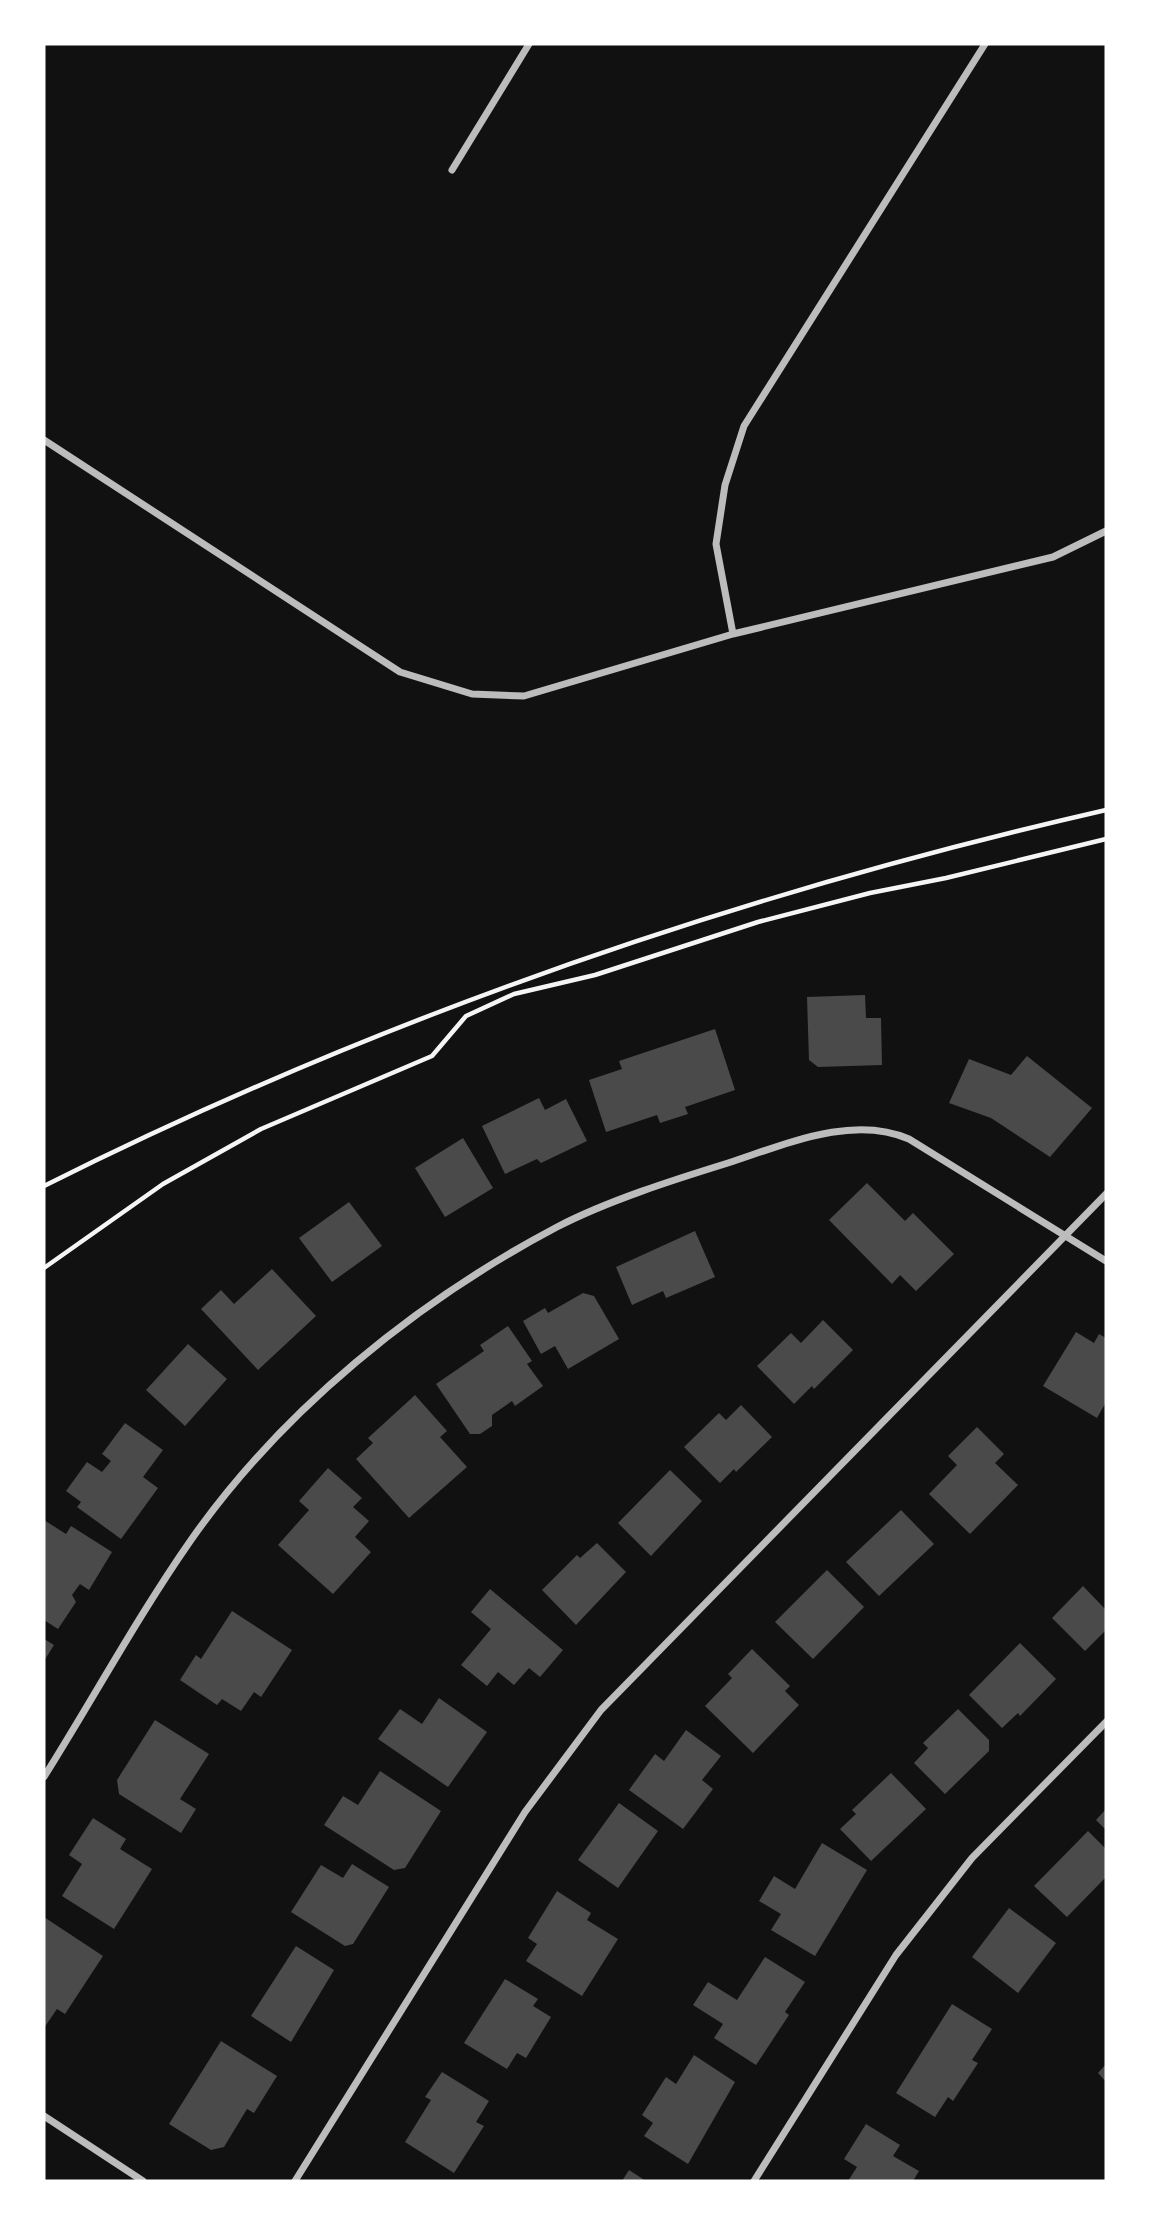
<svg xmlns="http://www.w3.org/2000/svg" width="1150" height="2225" font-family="Karla,sans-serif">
  <rect width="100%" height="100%" fill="#111"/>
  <path fill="#4a4a4a" d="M865 995 866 1018H881L882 1065 818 1067 809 1060 807 997Z
    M715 1029 735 1090 685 1107 688 1114 660 1123 657 1115 606 1132 589 1080 622 1069 619 1061Z
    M1027 1056 1092 1108 1050 1157 991 1118 949 1103 969 1059 1011 1075Z
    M539 1098 545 1110 566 1099 587 1141 541 1163 537 1159 505 1174 482 1126Z
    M463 1138 493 1188 445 1217 415 1168Z
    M867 1183 905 1221 913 1213 954 1254 916 1291 900 1275 892 1284 829 1220Z
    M349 1202 382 1246 332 1282 299 1238Z
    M695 1231 715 1277 666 1298 663 1291 632 1305 616 1267Z
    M272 1269 316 1316 258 1370 201 1309 221 1290 234 1304Z
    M583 1293 594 1296 619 1339 568 1369 555 1346 541 1354 523 1321 545 1308 548 1313Z
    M823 1320 853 1350 814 1389 812 1386 794 1404 757 1366 791 1333 801 1343Z
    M508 1326 532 1361 527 1364 543 1386 515 1406 512 1401 492 1415V1426L480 1434H470L436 1384 484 1351 480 1345Z
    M1076 1332 1094 1343 1099 1334 1106 1338V1402L1097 1418 1043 1386Z
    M188 1344 227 1379 185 1426 146 1390Z
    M415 1395 447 1431 440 1437 467 1467 409 1518 356 1459 373 1443 368 1438Z
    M741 1405 772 1437 736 1472 734 1469 720 1483 684 1447 719 1413 726 1420Z
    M125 1423 163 1450 143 1477 158 1488 121 1539 77 1507 81 1502 66 1491 87 1462 102 1472 111 1461 102 1454Z
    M977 1427 1004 1454 995 1463 1018 1485 970 1534 929 1494 957 1465 948 1456Z
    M328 1468 362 1498 353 1507 369 1521 355 1537 371 1552 333 1594 278 1545 309 1510 299 1501Z
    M670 1470 702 1501 651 1556 618 1523Z
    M901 1510 934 1544 879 1596 846 1562Z
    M44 1520 66 1534 71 1526 112 1552 89 1590 80 1584 72 1595 76 1602 58 1629 44 1620Z
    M597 1543 626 1572 576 1625 542 1590 577 1555 580 1558Z
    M827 1570 864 1607 813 1659 775 1622Z
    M1083 1586 1106 1610V1630L1085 1651 1052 1618Z
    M490 1589 563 1650 540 1677 529 1668 514 1685 498 1672 487 1686 461 1665 491 1629 471 1612Z
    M232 1611 292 1650 261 1697 254 1692 241 1711 222 1699 217 1705 180 1680 196 1655 201 1659Z
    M44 1639 54 1645 44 1661Z
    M1020 1643 1056 1679 1020 1716 1018 1713 1002 1728 969 1695Z
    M752 1649 790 1686 785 1691 799 1705 753 1753 705 1706 732 1678 728 1674Z
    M439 1698 487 1732 448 1787 378 1739 400 1709 422 1724Z
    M958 1709 989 1740V1751L945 1794 914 1763 928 1748 923 1743Z
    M155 1720 209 1754 180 1799 196 1809 181 1833 119 1794 117 1780Z
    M686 1730 721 1756 702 1780 713 1789 683 1829 629 1790 655 1754 664 1761Z
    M380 1771 441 1811 405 1868 394 1870 324 1825 343 1796 358 1805Z
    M891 1773 926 1809 871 1861 840 1829 856 1814 852 1810Z
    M619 1803 658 1831 618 1888 578 1860Z
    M1106 1809V1830L1096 1820Z
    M93 1818 126 1839 120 1849 152 1869 114 1929 62 1896 82 1864 69 1855Z
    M1088 1831 1106 1849V1877L1067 1917 1034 1886Z
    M822 1843 867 1870 815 1956 771 1930 781 1914 759 1901 774 1876 795 1889Z
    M352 1864 389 1887 353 1944 345 1946 291 1912 321 1865 343 1878Z
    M557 1891 591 1913 587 1920 618 1939 582 1996 526 1961 537 1944 528 1938Z
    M1009 1908 1056 1943 1018 1993 972 1957Z
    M44 1917 103 1956 65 2014 57 2009 44 2028Z
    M296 1946 334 1970 291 2042 251 2016Z
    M765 1957 805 1982 785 2012 789 2015 756 2065 714 2038 723 2024 693 2005 708 1982 737 2000Z
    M505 1979 538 1999 533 2006 551 2017 526 2058 517 2053 507 2069 464 2043Z
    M952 2004 992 2029 972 2060 978 2063 953 2101 948 2097 935 2117 896 2093Z
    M221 2041 277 2076 254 2113 247 2109 224 2147 211 2150 169 2124Z
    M694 2055 735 2082 688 2164 644 2136 653 2123 642 2115 666 2077 676 2084Z
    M1106 2064V2082L1098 2073Z
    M442 2072 489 2101 476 2122 484 2126 454 2173 405 2142 431 2100 425 2097Z
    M866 2124 900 2145 893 2156 919 2171 913 2181H848L857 2167 844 2159Z
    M629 2170 646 2181H622Z"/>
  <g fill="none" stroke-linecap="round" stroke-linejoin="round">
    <path stroke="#f5f5f5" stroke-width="4.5" d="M44 1186C381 1017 739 894 1106 810
      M44 1268 163 1184 261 1129 432 1056 466 1016 514 994 595 975 758 922 870 893 946 878 1106 839"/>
    <path stroke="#bcbcbc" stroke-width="7" d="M452 170 529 44
      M44 440 400 672 472 694 524 696 733 634 1053 557 1106 531
      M733 634 716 544 725 485 744 426 985 44
      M44 1777C93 1699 138 1616 191 1540 282 1410 417 1301 557 1227 607 1201 673 1180 728 1163 784 1145 852 1114 909 1139L1106 1261
      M44 2116 143 2181
      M295 2181 525 1812 601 1710 1106 1194
      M754 2181 896 1955 972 1858 1106 1722"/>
  </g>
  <rect width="1150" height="2225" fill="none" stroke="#ffffff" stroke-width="91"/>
</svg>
